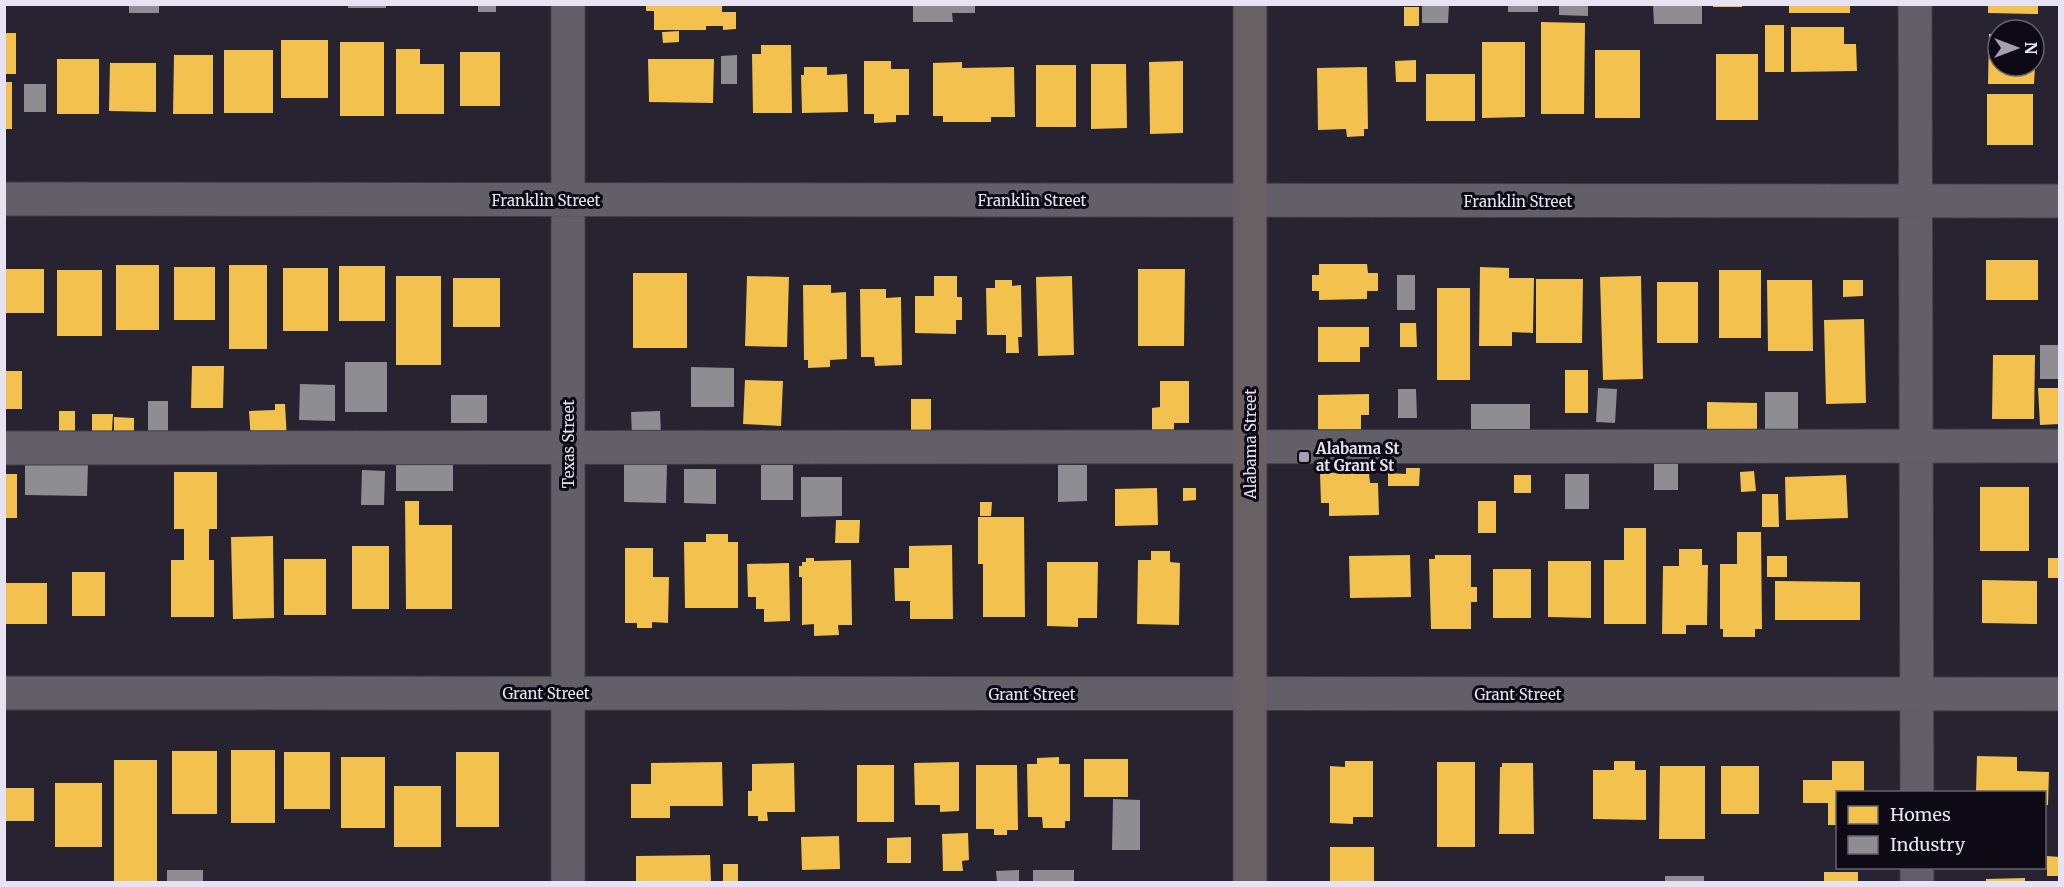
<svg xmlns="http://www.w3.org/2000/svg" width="2064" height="887" font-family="Merriweather,serif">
  <rect width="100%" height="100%" fill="#272330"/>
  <path fill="#f2c14e" d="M646 4H722V12H736V29L723 30V26H706V30H654V11H646Z
    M1713 4H1742V7H1713Z
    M1789 4H1850V13H1789Z
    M1988 4H2038V14L1988 13Z
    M1404 7H1419V26H1404Z
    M1541 22 1585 23 1584 114H1541Z
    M1765 25H1784V72H1765Z
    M1791 27H1844V44H1856L1857 71 1791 72Z
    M679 31V42L663 43 662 32Z
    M4 33H16V74H4Z
    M1989 34H1998V66H2035L2034 84H1988Z
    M281 40H328V98H281Z
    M340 42H384V116H340Z
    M1482 42H1525V117L1482 118Z
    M761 45H791L792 113H753L752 54H761Z
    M396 49H420V64H444V114H396Z
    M224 50H273V113H224Z
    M1595 50H1640V118H1595Z
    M460 52H500V106H460Z
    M1716 54H1758V120H1716Z
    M174 55H213V114H173Z
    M57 59H99V114H57Z
    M648 59H714L713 103 649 102Z
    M1416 60V82H1396L1395 61Z
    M864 61H891V69H909V115H896V122L874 123V114H864Z
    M1183 61V133L1150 134 1149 62Z
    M962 62V68L1014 67 1015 117H991V122H943V116H933V63Z
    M110 63H156V112L109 111Z
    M1091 64H1126L1127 128 1091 129Z
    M1036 65H1076V127H1036Z
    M804 67H827V75L847 74 848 112 802 113 801 75H804Z
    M1367 67 1368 129H1364V136L1347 137 1346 129 1318 130 1317 68Z
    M1426 74H1475V121H1426Z
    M4 82H12V129H4Z
    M1987 94H2033V145H1987Z
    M1986 260H2038V300H1986Z
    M1319 264H1367L1368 273H1378V291H1367V299L1319 300V291H1312V275H1319Z
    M116 265H159V330H116Z
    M229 265H267V349H229Z
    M339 266H385V321H339Z
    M174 267H215V320H174Z
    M1480 267 1509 268V278H1534L1533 333 1512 332V346H1479Z
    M283 268H328V331H283Z
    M4 269H44V313H4Z
    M1138 269H1185L1184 346H1138Z
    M57 270H102V336H57Z
    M1719 270H1761V338H1719Z
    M633 273H687V348H633Z
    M396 276H441V365H396Z
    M747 276 789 277 787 347 745 346Z
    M934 276H957V297H962V320H956V334L915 333V296H934Z
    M1072 276 1074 355 1038 356 1036 277Z
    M1641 276 1643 379 1603 380 1600 277Z
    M453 278H500V327H453Z
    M1536 279H1583L1582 343H1536Z
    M995 280H1012V286L1021 285 1022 337H1018L1019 353H1006V335H987L986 288H995Z
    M1767 280H1812L1813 351H1768Z
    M1843 280H1863V296L1843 297Z
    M1657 282H1698V343H1657Z
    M803 285H831V293L846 292 847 359 830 360V367L808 368V360H804Z
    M1437 288H1470V380H1437Z
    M860 289H886V298L901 297 902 365 875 366 874 357H861Z
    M1864 319 1866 403 1826 404 1824 320Z
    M1400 323H1416L1417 347H1400Z
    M1318 327H1369V347H1360V362H1318Z
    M1993 355H2035L2034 419H1992Z
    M192 366H224L223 408H191Z
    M1565 370H1588V413H1565Z
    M4 371H22V409H4Z
    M745 380 783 381 781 426 743 424Z
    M1160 381H1189V423H1174V437H1152V408L1160 407Z
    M2038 388H2060V424L2040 425Z
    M1369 394V415H1361V430H1318V395Z
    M911 399H931V437L911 436Z
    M1707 402 1757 403V431H1707Z
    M275 404H285L287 440 251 442 249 411 275 410Z
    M59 411H75V433H59Z
    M92 414H113L112 431H92Z
    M114 417 134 418V431H114Z
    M1406 468H1420L1419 486H1388V473L1406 474Z
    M1754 471 1756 491 1741 492 1740 472Z
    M174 472H217V529H209V560H214V617H171V560H184V529H174Z
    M1369 472 1370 483H1378L1379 515 1329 516V503H1321L1320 473Z
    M4 474H17V518H4Z
    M1514 475H1531V493H1514Z
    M1846 475 1848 518 1786 520 1785 477Z
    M1980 487H2029V551H1980Z
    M1157 488 1158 525 1115 526V489Z
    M1183 488H1196V500L1183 501Z
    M1762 494H1778L1779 527H1762Z
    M405 501H419V525H452V609H406Z
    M1478 501H1496V533H1478Z
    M980 502H992L991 516H980Z
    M978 517H1024L1025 617H983V564H978Z
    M836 520H860L859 543H835Z
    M1624 528H1646V624H1604V560H1624Z
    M1737 532H1761L1762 629H1755V637H1723V629H1720V564H1737Z
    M706 534H728V542H738V608H685L684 542H706Z
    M273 536 274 618 233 619 231 537Z
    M952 545 953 619H910V601H895L894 568H909V546Z
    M352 546H389V609H352Z
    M625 548H653V577H669L668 623 652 622V628H637V623H625Z
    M1679 549H1702V565H1708L1707 625H1686V634H1662L1663 566H1679Z
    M1151 551H1170V562L1180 563 1179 625 1137 624 1138 560H1151Z
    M1410 555 1411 597 1350 598 1349 556Z
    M1435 555H1471V587H1477V602H1471V629H1431L1429 559H1435Z
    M1767 556H1787V577H1767Z
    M806 558H814V561L851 560 852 625H838L839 635 814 636V624L802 625V577H799V566H802V562H806Z
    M2048 558H2060V578H2048Z
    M284 559H326V615H284Z
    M1548 561H1591V618L1548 617Z
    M1047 562H1098L1097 618H1078V627L1047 626Z
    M789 563 790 621 764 622V609H756V597H748L747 564Z
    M1493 569H1531V618H1493Z
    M72 572H105V616H72Z
    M1982 580 2037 581V624L1982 623Z
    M1775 581 1860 582V620H1775Z
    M4 583H47V624H4Z
    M231 750H275V823H231Z
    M172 751H217V814H172Z
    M284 752H330V809H284Z
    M456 752H499V827H456Z
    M1977 756 2017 757V771L2049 772 2048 805H2044V792H1976Z
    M341 757H385V828H341Z
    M1059 757V764H1070V821H1065V828H1043L1042 817H1028L1027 764H1037V758Z
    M1084 759H1128V797H1084Z
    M114 760H157V882H114Z
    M1345 761H1373V817H1353V824L1330 823V766L1345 767Z
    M1614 761H1635V770H1646V820L1593 819V770H1614Z
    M1832 761H1864V792H1838V825H1828V803H1803V780H1832Z
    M722 762 723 806H670V818H631V784H651V763Z
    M959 762V811L940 812V805H915L914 763Z
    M1437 762H1475V847H1437Z
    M794 763 795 812H767L768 821H758V816H748V791H752V764Z
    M1502 763H1533L1534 834H1499L1500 767H1502Z
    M857 765H894V822H857Z
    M976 765H1017L1018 830H1007V835H994V829H976Z
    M1660 766H1705V839H1659Z
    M1721 766H1759V814H1721Z
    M55 783H102V847H55Z
    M394 786H441V847H394Z
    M4 788H34V821H4Z
    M968 833 969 860 962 861 963 871H943L942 834Z
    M839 836 840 869 802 870 801 837Z
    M911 837V863H887V838Z
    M1330 847H1374V882H1330Z
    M710 855 711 882H636V856Z
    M2047 856 2060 857V876H2047Z
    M723 864H738V882H723Z
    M1824 872H1858V882H1824Z
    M2025 878V882H1986V879Z"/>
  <path fill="#8d8d92" d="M129 4H159V13H129Z
    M348 4H386V8H348Z
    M478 4H496V12H478Z
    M913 4H975V13H952L953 22H913Z
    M1422 4H1449L1448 23H1422Z
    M1508 4H1538V12H1508Z
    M1559 4H1588V16L1559 15Z
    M1653 4H1702V24H1654Z
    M737 55V84H721V56Z
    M24 84H46V112H24Z
    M1397 275H1415V310H1397Z
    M2040 345H2060V379H2040Z
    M345 362H387V412H345Z
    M691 367 734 368V407H691Z
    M300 384 335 385V421L299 420Z
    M1598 388 1617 389 1615 423 1596 422Z
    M1398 389H1416L1417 418H1398Z
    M1765 392H1798V429H1765Z
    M451 395H487V423H451Z
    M148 401H168V433H148Z
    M1471 404H1530V429H1471Z
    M660 411 661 435 632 436 631 412Z
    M396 451H453V491H396Z
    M1654 462H1678V490H1654Z
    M25 463 88 464 87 496 25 495Z
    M624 463 667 464 666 503 624 502Z
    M761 465H793V500H761Z
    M1058 465H1087V501L1058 502Z
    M684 469H716V504L684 503Z
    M362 470 385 471 384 505H361Z
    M1565 474H1589V509H1565Z
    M801 477H842V516L801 517Z
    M1113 799 1140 800V850H1112Z
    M167 870H203V882H167Z
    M1019 870V882H997L996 871Z
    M1033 870H1074V882H1033Z
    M1665 876H1704V882H1665Z"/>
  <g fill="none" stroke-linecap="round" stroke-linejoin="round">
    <defs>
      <path id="minor" d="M568 4V882
        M1915 4 1917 792
        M4 199 2060 201
        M4 448 2060 446
        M4 693 2060 694
        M1917 868V882"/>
      <path id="major" d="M1250 882V4"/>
    </defs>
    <use href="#minor" stroke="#403d47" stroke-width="35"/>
    <use href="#major" stroke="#403d47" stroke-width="35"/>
    <use href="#minor" stroke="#625f69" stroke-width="33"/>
    <use href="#major" stroke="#686063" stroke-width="33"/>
  </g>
  <rect fill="#a4a0af" stroke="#0e0a15" stroke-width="2" x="1298" y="451" width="12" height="12" rx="3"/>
  <g text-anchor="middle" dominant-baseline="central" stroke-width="6" stroke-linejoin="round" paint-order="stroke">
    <g font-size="15" fill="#e8e3f3" stroke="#0e0a15">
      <text x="546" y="200">Franklin Street</text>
      <text x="1032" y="200">Franklin Street</text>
      <text x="1518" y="201">Franklin Street</text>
      <text transform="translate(568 444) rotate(-90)">Texas Street</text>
      <text transform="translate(1250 444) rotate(-90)">Alabama Street</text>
      <text x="546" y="693">Grant Street</text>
      <text x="1032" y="694">Grant Street</text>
      <text x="1518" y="694">Grant Street</text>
    </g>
    <g font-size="15" font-weight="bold" fill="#e8e3f3" stroke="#0e0a15" text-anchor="start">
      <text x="1316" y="448">Alabama St<tspan x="1316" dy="17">at Grant St</tspan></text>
    </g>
  </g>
  <rect width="2064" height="887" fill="none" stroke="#e8e3f3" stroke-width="12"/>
  <rect x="1836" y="791" width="210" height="78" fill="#0e0a15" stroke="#65616e" stroke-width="1.5"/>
  <rect x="1848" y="806" width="30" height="18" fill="#f2c14e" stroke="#65616e" stroke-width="1.5"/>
  <text x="1890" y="821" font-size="18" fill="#e8e3f3">Homes</text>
  <rect x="1848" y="836" width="30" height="18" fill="#8d8d92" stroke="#65616e" stroke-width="1.5"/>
  <text x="1890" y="851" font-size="18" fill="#e8e3f3">Industry</text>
  <g transform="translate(2016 48) rotate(90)"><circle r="28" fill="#0e0a15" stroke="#65616e" stroke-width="1.5"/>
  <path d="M0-4.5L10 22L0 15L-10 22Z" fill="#a4a0af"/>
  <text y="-9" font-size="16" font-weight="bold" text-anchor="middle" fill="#e8e3f3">N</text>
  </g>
</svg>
